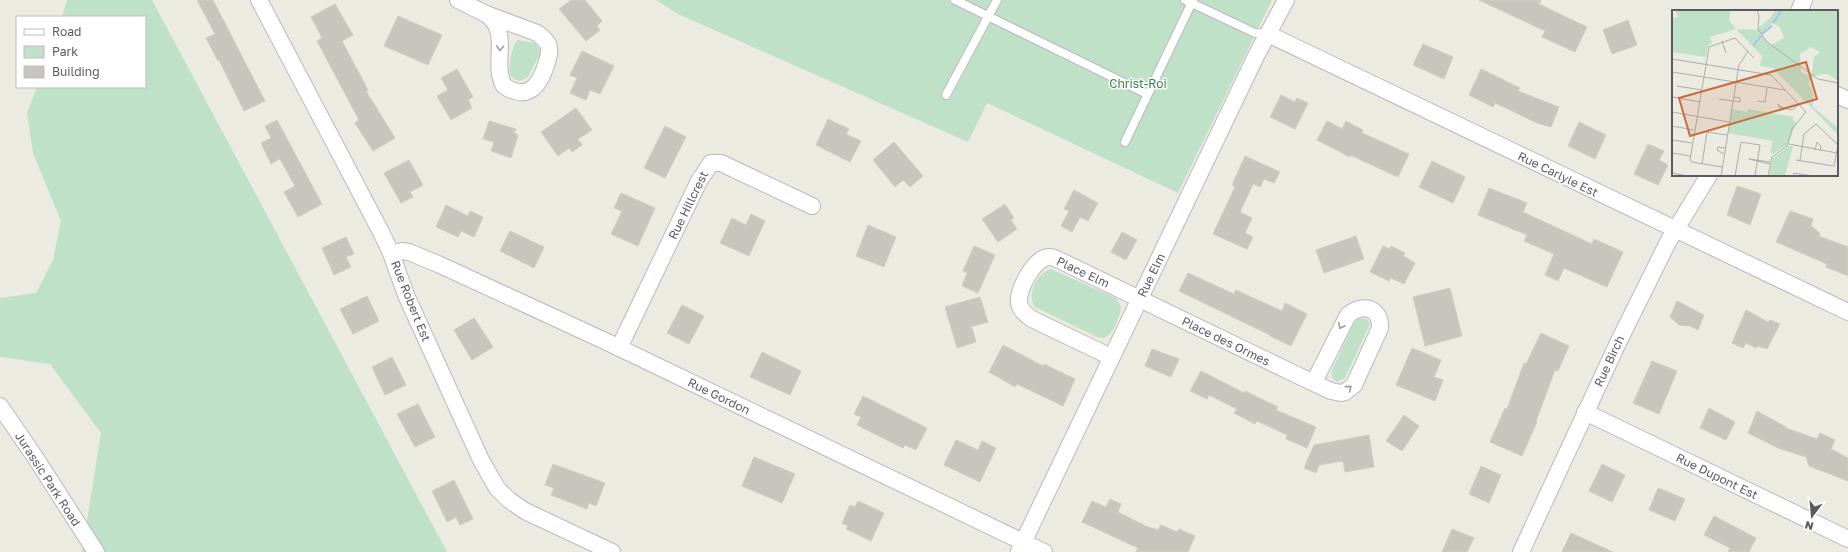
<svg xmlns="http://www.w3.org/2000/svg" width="1848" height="552" font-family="'Golos Text',sans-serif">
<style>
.green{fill:#bfe1c8}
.building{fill:#c7c6be;stroke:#cfcec0}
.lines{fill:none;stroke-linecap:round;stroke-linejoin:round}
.lane-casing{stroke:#b9b9bf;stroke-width:10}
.street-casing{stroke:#b9b9bf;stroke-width:18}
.lane{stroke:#fff;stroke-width:8}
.street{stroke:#fff;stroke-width:16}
.oneway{stroke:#9c9da0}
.labels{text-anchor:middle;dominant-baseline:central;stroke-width:3;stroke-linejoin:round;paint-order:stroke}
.park-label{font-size:12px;fill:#3c7e4f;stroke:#fff}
.street-label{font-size:12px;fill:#5a5b61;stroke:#fff}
.inset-river{fill:none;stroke:#a6bff6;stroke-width:2}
.inset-road{fill:none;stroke:#adadaa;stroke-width:1}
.view{fill:#cb6c3e;fill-opacity:0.15;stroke:#cb6c3e;stroke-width:2}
.inset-edge{fill:none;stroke:#5a5b61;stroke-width:2}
</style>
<rect width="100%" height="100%" fill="#ebebe1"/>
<g class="green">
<path d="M 67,0 L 152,0 L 447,552 L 82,552 L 101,433 L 50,364 L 0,357 L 0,298 L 36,293 L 53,260 L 61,221 L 33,153 L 27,113 L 37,87 L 145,87 L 145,17 L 62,17 Z"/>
<path d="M 656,0 L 1272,0 L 1178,193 L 987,103 L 968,142 L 678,14 Z"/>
<path d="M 518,40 L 535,43 L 540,50 L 540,54 L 528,77 L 519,81 C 516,80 513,79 511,76 C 507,70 512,44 518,40 Z"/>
<path d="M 1051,269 L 1116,298 L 1121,307 L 1120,313 L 1114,328 L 1109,335 L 1104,338 L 1097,337 L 1035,307 C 1026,295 1037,273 1051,269 Z"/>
<path d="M 1359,318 L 1366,319 L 1369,322 L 1369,326 L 1345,378 L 1337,382 C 1332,379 1331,376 1332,370 L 1354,323 Z"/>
</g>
<g class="building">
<path d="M 197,0 L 213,0 L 265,101 L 244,111 L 219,60 L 218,61 L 206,38 L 215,34 Z"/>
<path d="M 571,0 L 585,0 L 602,21 L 597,26 L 600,30 L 586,41 L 559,9 Z"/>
<path d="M 1479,0 L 1541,0 L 1539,4 L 1587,27 L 1575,52 L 1542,37 L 1545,31 Z"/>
<path d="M 335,4 L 353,35 L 342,41 L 368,90 L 366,91 L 395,138 L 373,151 L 355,123 L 359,120 L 317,41 L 322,38 L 311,17 Z"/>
<path d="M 398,16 L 442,35 L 428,65 L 384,46 Z"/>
<path d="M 1628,20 L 1637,45 L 1612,54 L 1603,30 Z"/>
<path d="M 1423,44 L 1453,57 L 1444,79 L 1413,65 Z"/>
<path d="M 582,51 L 614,66 L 600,94 L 590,90 L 586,100 L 570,93 L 577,78 L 570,75 Z"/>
<path d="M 457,69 L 473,97 L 468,100 L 472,108 L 451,120 L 437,96 L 448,90 L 441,78 Z"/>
<path d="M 1481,69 L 1520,88 L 1518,91 L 1559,107 L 1551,127 L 1537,123 L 1495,103 L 1493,107 L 1469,95 Z"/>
<path d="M 1281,95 L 1295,102 L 1297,98 L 1308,103 L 1295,129 L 1270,117 Z"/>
<path d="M 576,108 L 592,130 L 578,139 L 582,145 L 572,152 L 569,148 L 558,156 L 541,132 Z"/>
<path d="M 828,119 L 849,129 L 846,134 L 861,141 L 850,162 L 816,145 Z"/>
<path d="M 277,120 L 322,204 L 298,217 L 284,192 L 295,186 L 280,159 L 271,164 L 261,143 L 271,138 L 265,126 Z"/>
<path d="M 489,121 L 516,129 L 514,133 L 518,135 L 511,158 L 491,151 L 494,142 L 483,139 Z"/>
<path d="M 1327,121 L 1342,129 L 1346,121 L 1363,130 L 1362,133 L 1409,154 L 1398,177 L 1350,155 L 1350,157 L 1317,140 Z"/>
<path d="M 1579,122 L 1606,135 L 1595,159 L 1568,146 Z"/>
<path d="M 665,126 L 686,137 L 665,178 L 644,168 Z"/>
<path d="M 894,142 L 923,176 L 910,187 L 903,180 L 895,187 L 873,160 Z"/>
<path d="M 1648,144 L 1664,151 L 1659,160 L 1668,165 L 1658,185 L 1634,174 Z"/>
<path d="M 1245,156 L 1280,172 L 1274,183 L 1264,179 L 1260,187 L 1253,184 L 1240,212 L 1252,218 L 1245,233 L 1253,237 L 1247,249 L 1213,234 L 1235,187 L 1232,185 Z"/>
<path d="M 409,160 L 423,185 L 410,192 L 413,197 L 401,203 L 384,173 Z"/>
<path d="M 1432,161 L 1465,177 L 1453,203 L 1419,187 Z"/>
<path d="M 1737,186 L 1761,194 L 1750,225 L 1727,215 Z"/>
<path d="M 1489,188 L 1527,203 L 1523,212 L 1592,244 L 1594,239 L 1623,252 L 1607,287 L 1564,268 L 1558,281 L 1545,275 L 1554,254 L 1524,241 L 1527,235 L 1478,215 Z"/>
<path d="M 1074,190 L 1098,203 L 1088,221 L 1080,217 L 1072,232 L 1061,226 L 1069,211 L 1064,209 Z"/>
<path d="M 621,193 L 655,208 L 638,246 L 611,234 L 622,211 L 614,208 Z"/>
<path d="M 1005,204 L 1014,218 L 1011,220 L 1017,229 L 998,242 L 982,219 Z"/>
<path d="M 446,205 L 468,216 L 470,211 L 483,217 L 474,237 L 461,231 L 458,237 L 436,227 Z"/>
<path d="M 1790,211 L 1813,219 L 1811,226 L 1820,233 L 1819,236 L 1848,247 L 1848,276 L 1826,267 L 1827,264 L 1776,242 Z"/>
<path d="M 751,214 L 765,221 L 749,256 L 720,243 L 732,218 L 746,225 Z"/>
<path d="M 868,225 L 896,237 L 884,267 L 856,256 Z"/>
<path d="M 510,231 L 544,247 L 534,268 L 500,251 Z"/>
<path d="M 1122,232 L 1137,240 L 1126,260 L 1111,252 Z"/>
<path d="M 1356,236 L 1364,259 L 1324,273 L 1316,250 Z"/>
<path d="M 346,237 L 354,254 L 346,257 L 351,267 L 334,275 L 322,248 Z"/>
<path d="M 974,246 L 995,255 L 978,293 L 962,286 L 967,273 L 963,271 Z"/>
<path d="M 1383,246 L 1390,249 L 1391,246 L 1405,253 L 1403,256 L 1415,263 L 1404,284 L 1391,278 L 1389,281 L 1370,272 Z"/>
<path d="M 1188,273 L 1234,294 L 1236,290 L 1282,311 L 1285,303 L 1307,314 L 1291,346 L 1270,336 L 1270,335 L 1179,291 Z"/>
<path d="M 1450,288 L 1462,336 L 1425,346 L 1413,297 Z"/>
<path d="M 367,296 L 379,321 L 353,334 L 340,309 Z"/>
<path d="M 980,297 L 988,322 L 970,327 L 972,328 L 976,342 L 957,348 L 945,307 Z"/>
<path d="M 1677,301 L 1704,315 L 1698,330 L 1690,326 L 1679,325 L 1670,317 Z"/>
<path d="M 682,305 L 704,316 L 689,344 L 667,333 Z"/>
<path d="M 1746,310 L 1768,322 L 1770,320 L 1780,324 L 1767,349 L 1758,346 L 1756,348 L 1746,343 L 1743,348 L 1732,343 Z"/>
<path d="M 474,318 L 493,347 L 472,360 L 454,330 Z"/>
<path d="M 1541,333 L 1569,346 L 1558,371 L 1555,370 L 1536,421 L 1537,422 L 1522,456 L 1490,442 L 1505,408 L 1507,409 L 1524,363 L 1526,364 Z"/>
<path d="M 1003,345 L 1043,366 L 1044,364 L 1075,379 L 1063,406 L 1017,384 L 1015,387 L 989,372 Z"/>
<path d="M 1412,348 L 1441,360 L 1434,377 L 1443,380 L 1435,401 L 1396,385 Z"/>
<path d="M 1152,349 L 1179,359 L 1171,377 L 1145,366 Z"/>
<path d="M 762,352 L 801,371 L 790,395 L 750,377 Z"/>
<path d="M 392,357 L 406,385 L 385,395 L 372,367 Z"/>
<path d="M 1652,361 L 1677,371 L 1659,414 L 1633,403 Z"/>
<path d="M 1201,371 L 1244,393 L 1245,391 L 1278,407 L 1276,410 L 1316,427 L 1307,448 L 1286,439 L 1287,435 L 1257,421 L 1255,424 L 1234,413 L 1237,409 L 1209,395 L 1207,399 L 1190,391 Z"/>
<path d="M 863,396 L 927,428 L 916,450 L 905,445 L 903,448 L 857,425 L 861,417 L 854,414 Z"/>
<path d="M 418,404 L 435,437 L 415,447 L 397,414 Z"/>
<path d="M 1709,408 L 1735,422 L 1726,440 L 1700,428 Z"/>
<path d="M 1757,411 L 1786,427 L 1786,428 L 1817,439 L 1820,433 L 1835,440 L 1831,449 L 1848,458 L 1848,481 L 1809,466 L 1806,457 L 1778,448 L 1748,433 Z"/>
<path d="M 1404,415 L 1419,426 L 1402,451 L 1386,441 Z"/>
<path d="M 1369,435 L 1374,467 L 1345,472 L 1343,461 L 1319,465 L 1316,473 L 1304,468 L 1314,445 Z"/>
<path d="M 956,440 L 978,450 L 982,441 L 996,448 L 980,482 L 944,465 Z"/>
<path d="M 754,457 L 795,474 L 782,503 L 742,486 Z"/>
<path d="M 553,464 L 605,483 L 596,506 L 589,503 L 587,509 L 551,495 L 554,488 L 545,485 Z"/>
<path d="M 1602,464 L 1625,475 L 1612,502 L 1589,491 Z"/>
<path d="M 1481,466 L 1501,475 L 1489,503 L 1469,494 Z"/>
<path d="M 454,480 L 473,519 L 460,525 L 456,517 L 447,522 L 432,491 Z"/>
<path d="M 1658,488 L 1685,499 L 1675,521 L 1649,510 Z"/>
<path d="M 1110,499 L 1121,504 L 1118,512 L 1148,527 L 1158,530 L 1161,525 L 1177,532 L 1179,529 L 1195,536 L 1188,552 L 1136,552 L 1138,548 L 1082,522 L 1092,501 L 1106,507 Z"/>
<path d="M 858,501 L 884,513 L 871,541 L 846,529 L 848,526 L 842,523 L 850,505 L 855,507 Z"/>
<path d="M 1714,516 L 1756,538 L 1749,552 L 1728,552 L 1730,548 L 1704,535 Z"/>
<path d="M 1452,529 L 1474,538 L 1467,552 L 1442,552 Z"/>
<path d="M 1571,533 L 1613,552 L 1562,552 Z"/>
</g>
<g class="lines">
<defs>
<g id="lane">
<path d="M 955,0 L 1147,94"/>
<path d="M 1185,0 L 1255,33 L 1268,34"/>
<path d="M 946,95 L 997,0"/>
<path d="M 1125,142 L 1193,0"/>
</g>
<g id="street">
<path d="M 259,0 L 381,232 L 391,253 L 406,295 L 481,460 L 497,488 L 509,500 L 525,511 L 612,552"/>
<path d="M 458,0 L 486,14 L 537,33 C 541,36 545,39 548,44 C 551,51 548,58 546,65 C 539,87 527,101 504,86 C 491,63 512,32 486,14"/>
<path d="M 1799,11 L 1804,0"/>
<path d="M 1268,34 L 1848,312"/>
<path d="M 1837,95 L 1848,100"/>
<path d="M 391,253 L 402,251 L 409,252 L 438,264 L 605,341 L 1044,552"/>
<path d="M 619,348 L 699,181 L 711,163 L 721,163 L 812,206"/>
<path d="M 1111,357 L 1032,319 C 1026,315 1020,310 1019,303 C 1017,290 1035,256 1050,257 C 1054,257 1058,260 1061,261 L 1295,374 L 1331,391 L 1341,393 L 1345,392 L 1354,385 L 1380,328 C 1381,307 1362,303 1348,315 L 1314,382"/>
<path d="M 0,406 L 35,457 L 96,552"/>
<path d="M 1585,412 L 1848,539"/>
<path d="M 1019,551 L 1256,56 L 1286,0"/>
<path d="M 1521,552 L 1617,345 L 1668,242 L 1709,175"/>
</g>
</defs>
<use href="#lane" class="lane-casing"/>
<use href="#street" class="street-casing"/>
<use href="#lane" class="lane"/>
<use href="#street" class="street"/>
</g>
<defs><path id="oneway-chevron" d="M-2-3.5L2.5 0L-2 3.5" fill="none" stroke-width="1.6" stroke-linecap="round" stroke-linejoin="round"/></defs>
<g class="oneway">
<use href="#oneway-chevron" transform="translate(500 48) rotate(93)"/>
<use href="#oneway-chevron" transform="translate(1341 326) rotate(116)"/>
<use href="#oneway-chevron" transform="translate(1349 388) rotate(-40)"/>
</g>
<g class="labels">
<g class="park-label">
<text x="1138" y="83">Christ-Roi</text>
</g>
<g class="street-label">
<text transform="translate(1558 174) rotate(26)">Rue Carlyle Est</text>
<text transform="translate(688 205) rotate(-64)">Rue Hillcrest</text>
<text transform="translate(1083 272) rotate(25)">Place Elm</text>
<text transform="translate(1151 275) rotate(-64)">Rue Elm</text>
<text transform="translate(411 301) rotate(68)">Rue Robert Est</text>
<text transform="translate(1226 341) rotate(26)">Place des Ormes</text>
<text transform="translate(1609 361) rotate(-65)">Rue Birch</text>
<text transform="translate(719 396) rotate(26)">Rue Gordon</text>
<text transform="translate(1717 476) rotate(26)">Rue Dupont Est</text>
<text transform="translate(48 479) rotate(57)">Jurassic Park Road</text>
</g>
</g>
<g transform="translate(1672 10)">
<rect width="166" height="166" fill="#ebebe1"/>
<path d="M 3,0 L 59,0 L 57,10 L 64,19 L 84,20 L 99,7 L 103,0 L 166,0 L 166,71 L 156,64 L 150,64 L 142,66 L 136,73 L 141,82 L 141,97 L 166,118 L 166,125 L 101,58 L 88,56 L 90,46 L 64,19 L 38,27 L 40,33 L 36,36 L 34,47 L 0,42 L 0,8 L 6,7 ZM 101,13 L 108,17 L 112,28 L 99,35 L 89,25 ZM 139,37 L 148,42 L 142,47 L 140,64 L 134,65 L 129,62 L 128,44 ZM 60,99 L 75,102 L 76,99 L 123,107 L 120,109 L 124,113 L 116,134 L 101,144 L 98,142 L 101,131 L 56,123 ZM 117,136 L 121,136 L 113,166 L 97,166 L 101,148 Z" fill="#bfe1c8" fill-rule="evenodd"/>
<path class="inset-river" d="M 101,13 L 110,0M 90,24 L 100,16M 81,36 L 89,26"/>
<path class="inset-road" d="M 85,0 L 87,6 L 86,19 L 95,32 L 146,69 L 166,73M 50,31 L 54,43M 0,49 L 99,65 L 134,102 L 120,119 L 115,136 L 100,147 L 96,166M 0,62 L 113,80M 5,76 L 30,80M 0,87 L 28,92M 47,89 L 68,92 L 68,88 L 62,87M 85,91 L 93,92 L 95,78M 111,98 L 106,94 L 107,97 L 120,100 L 127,94M 0,102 L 57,112M 0,116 L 22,120M 0,130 L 20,133M 117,134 L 165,143M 143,140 L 145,132 L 149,136 L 148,141M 0,143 L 18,146M 52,144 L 45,140 L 46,137 L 53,138M 124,150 L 162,156 L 166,135 L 144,114 L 132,124 L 128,150M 30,154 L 35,122 L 55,125M 98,154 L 77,149 L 98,152M 50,157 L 20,152 L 18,150 L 37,37 L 63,28 L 82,48M 0,163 L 16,166M 49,166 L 67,55 L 76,41M 63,166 L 69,132 L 88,135 L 83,166M 121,166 L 122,163 L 141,166"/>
<path class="view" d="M 134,52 L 145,89 L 18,126 L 7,88 Z"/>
<rect width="166" height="166" class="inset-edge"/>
</g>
<rect x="16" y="16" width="130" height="72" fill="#ffffff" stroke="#bdbdc0"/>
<rect x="24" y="29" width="20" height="6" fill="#ffffff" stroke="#bdbdc0"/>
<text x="52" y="36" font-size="12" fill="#5a5b61">Road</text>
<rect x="24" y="46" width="20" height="12" fill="#bfe1c8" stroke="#bdbdc0"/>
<text x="52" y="56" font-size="12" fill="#5a5b61">Park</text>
<rect x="24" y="66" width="20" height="12" fill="#c7c6be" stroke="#bdbdc0"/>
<text x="52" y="76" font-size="12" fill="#5a5b61">Building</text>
<g transform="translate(1812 516) rotate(196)" stroke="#ffffff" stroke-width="3" paint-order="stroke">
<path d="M0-3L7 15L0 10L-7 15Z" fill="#5a5b61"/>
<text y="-6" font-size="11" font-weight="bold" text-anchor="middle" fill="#5a5b61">N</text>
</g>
</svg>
